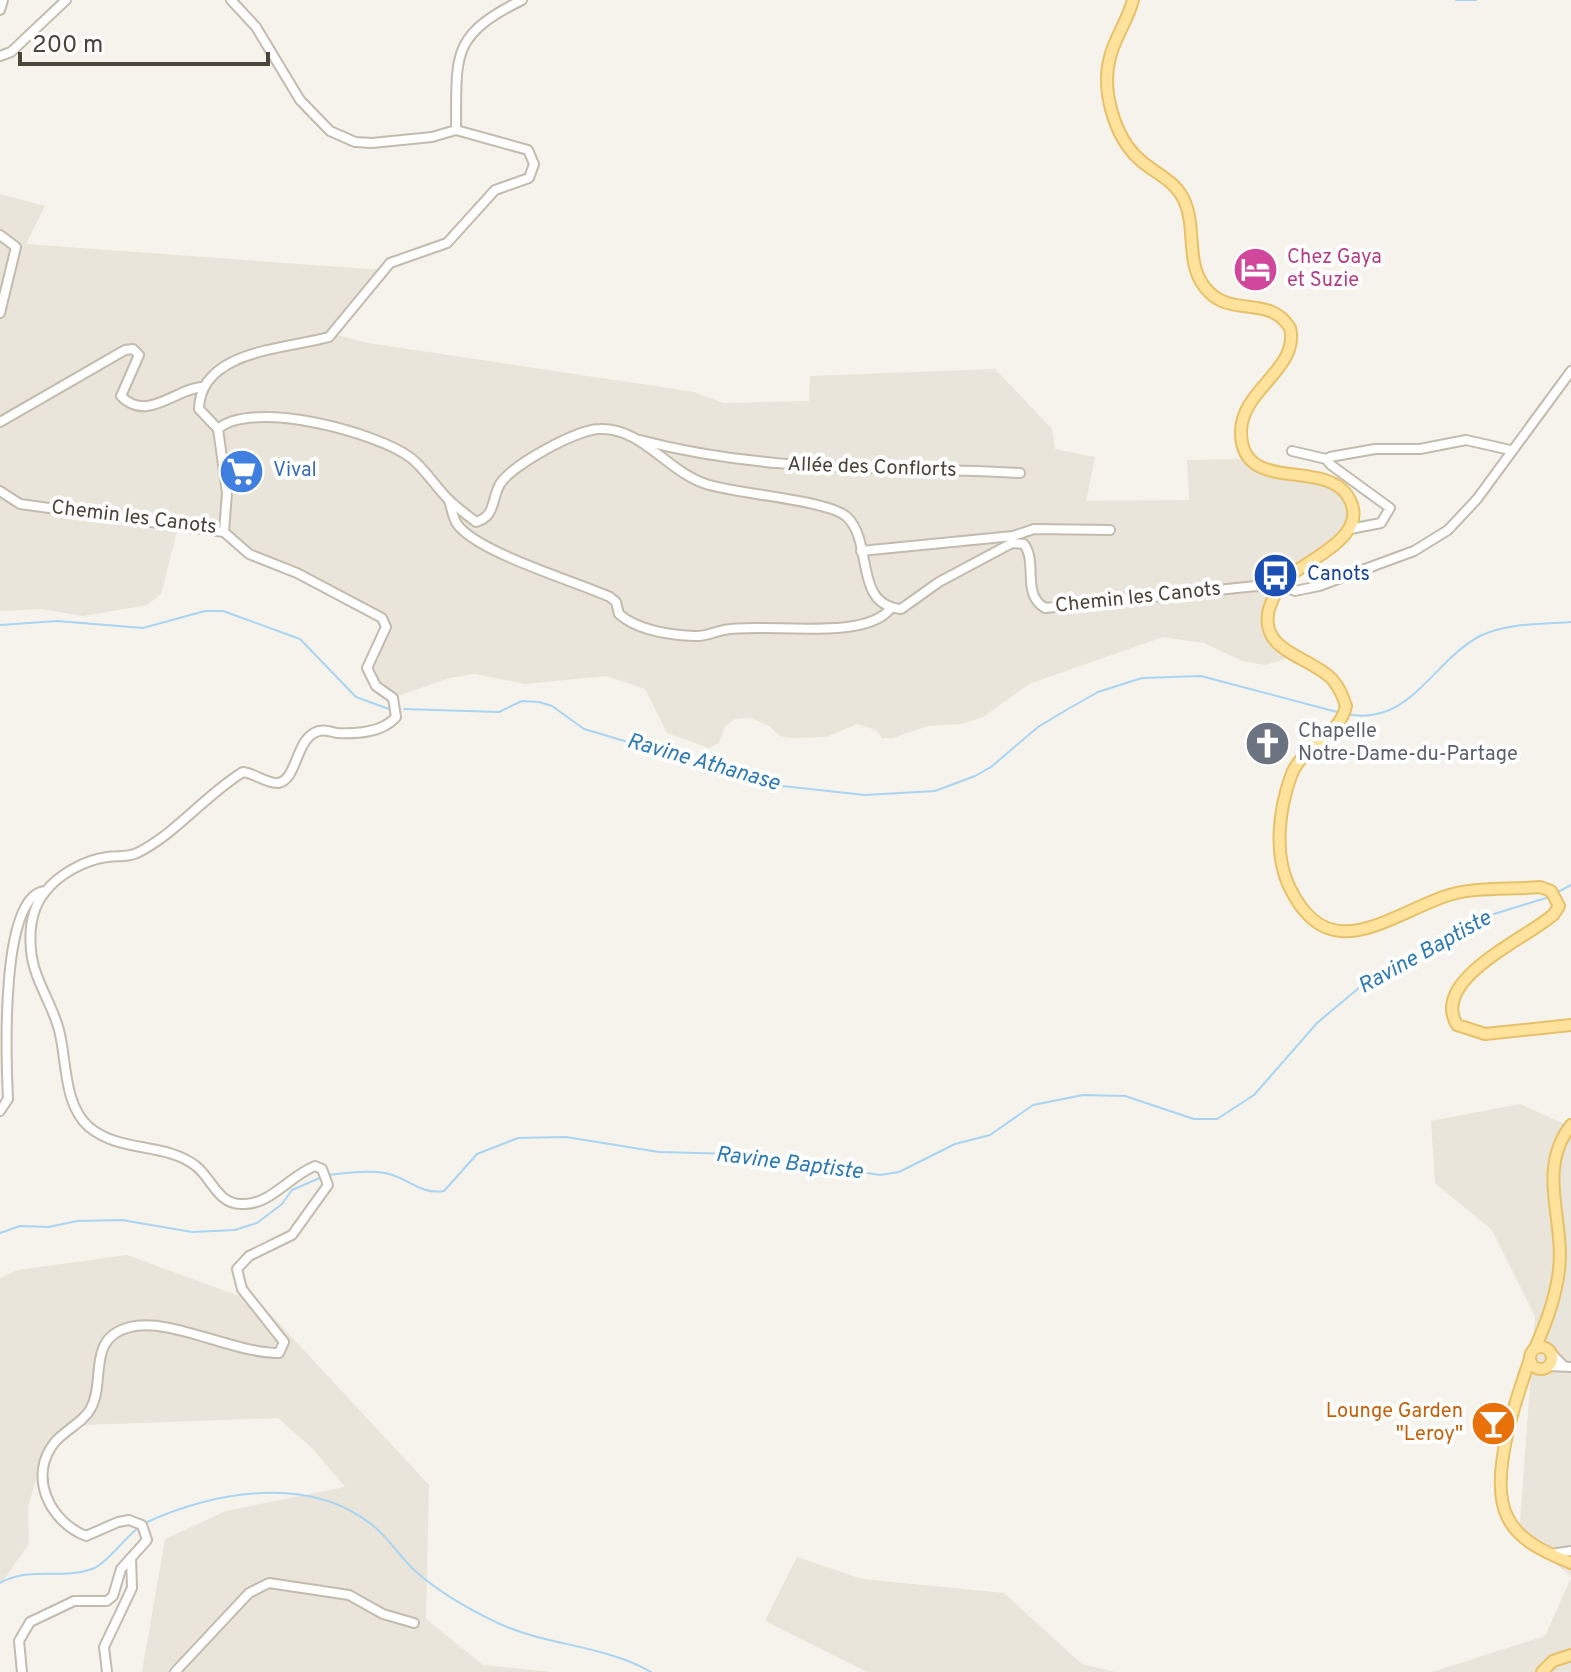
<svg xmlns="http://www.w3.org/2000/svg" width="1571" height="1672" font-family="Overpass,sans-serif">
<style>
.residential{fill:#eae5da}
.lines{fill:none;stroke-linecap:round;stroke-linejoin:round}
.stream{stroke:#a9d4f2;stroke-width:2}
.minor-casing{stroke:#c2bbae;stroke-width:12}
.major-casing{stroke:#e6c16a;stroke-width:14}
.minor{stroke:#fff;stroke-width:8}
.major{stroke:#ffe39c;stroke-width:10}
.labels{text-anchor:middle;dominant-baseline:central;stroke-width:8;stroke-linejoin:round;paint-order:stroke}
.hotel-label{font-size:20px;fill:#b23c85;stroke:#fff;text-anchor:start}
.street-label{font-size:20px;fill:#4b4439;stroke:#fff}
.shop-label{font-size:20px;fill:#366cbe;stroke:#fff;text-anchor:start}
.transit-label{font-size:20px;fill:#164399;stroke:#fff;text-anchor:start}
.worship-label{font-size:20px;fill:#5b616d;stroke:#fff;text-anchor:start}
.food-label{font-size:20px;fill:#c56008;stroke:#fff;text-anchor:end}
.water-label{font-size:22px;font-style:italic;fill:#2e7ab2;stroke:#fff}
</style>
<rect width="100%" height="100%" fill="#f6f3ec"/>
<g class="residential">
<path d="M 0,194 L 45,206 L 26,244 L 381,270 L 333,334 L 368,343 L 694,392 L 723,403 L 809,401 L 810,376 L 995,369 L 1052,429 L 1055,449 L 1095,457 L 1086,501 L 1189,500 L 1187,460 L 1250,459 L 1255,465 L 1328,482 L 1342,490 L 1352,524 L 1280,585 L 1268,630 L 1295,656 L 1265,665 L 1242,661 L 1204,643 L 1163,637 L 1029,684 L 983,717 L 961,724 L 928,726 L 893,738 L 882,738 L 876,730 L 857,724 L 826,737 L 790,738 L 780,736 L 768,725 L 750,718 L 735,719 L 725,726 L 719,743 L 709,748 L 667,733 L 645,689 L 606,676 L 525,684 L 475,674 L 449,678 L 393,698 L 385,693 L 367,668 L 383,634 L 382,618 L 249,554 L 224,531 L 178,528 L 161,594 L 147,605 L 83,616 L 40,609 L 0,611 Z"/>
<path d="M 1520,1104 L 1571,1127 L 1571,1576 L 1519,1536 L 1535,1316 L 1492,1230 L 1435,1183 L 1431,1121 Z"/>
<path d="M 127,1255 L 261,1304 L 429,1485 L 426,1619 L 483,1665 L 552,1672 L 142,1672 L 165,1539 L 226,1511 L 345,1487 L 313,1449 L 278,1418 L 85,1425 L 45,1449 L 28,1507 L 29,1544 L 0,1585 L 0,1278 L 18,1270 Z"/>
<path d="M 797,1557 L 862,1579 L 1004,1593 L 1082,1664 L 1115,1672 L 867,1672 L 765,1621 Z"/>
<path d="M 1571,1578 L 1571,1672 L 1432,1672 L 1545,1636 Z"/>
</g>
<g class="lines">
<g class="stream">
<path d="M 1456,0 L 1476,0"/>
<path d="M 0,625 L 57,621 L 143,628 L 205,611 L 223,611 L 300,639 L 356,697 L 389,709"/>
<path d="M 404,709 L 499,712 L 522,701 L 539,702 L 552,706 L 584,729 L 773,785 L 865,795 L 935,791 L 975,776 L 991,767 L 1038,727 L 1068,709 L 1098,692 L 1142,678 L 1201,676 L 1341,713"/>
<path d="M 1347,714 C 1410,727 1432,661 1480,636 C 1506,623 1542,624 1571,622"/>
<path d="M 1558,892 L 1571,885"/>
<path d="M 328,1175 C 346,1173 367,1170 385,1173 C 408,1177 419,1195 444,1191 L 477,1154 L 518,1138 L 566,1137 L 659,1152 L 737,1154 L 880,1175 L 899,1172 L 955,1144 L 990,1135 L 1033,1105 L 1083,1095 L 1125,1096 L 1194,1119 L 1217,1119 L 1254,1095 L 1317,1023 L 1360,987 L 1421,952 L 1454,941 L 1481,918 L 1549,897"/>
<path d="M 0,1233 L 20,1226 L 49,1227 L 77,1221 L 122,1220 L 192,1232 L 235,1230 L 257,1223 L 282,1204 L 292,1190 L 322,1177"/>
<path d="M 145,1523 C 213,1492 307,1474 371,1524 C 388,1537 398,1554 413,1569 C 437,1591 470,1610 500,1624 C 549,1646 604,1645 651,1672"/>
<path d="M 0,1583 C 30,1566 61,1580 92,1569 C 106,1564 126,1537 139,1527"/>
</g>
<defs>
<g id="minor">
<path d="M 231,0 L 256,27 L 300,100 L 330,131 L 355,142 L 372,143 L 432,137 L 456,130"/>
<path d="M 0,10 L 3,0"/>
<path d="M 0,56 L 11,52 L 66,0"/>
<path d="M 0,235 L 16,247 L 0,313"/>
<path d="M 0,422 L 125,350 L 133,349 L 139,355 L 121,396 C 147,423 176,388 203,387"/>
<path d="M 218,429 C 252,399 377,432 411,458 C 425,469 435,486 448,499 C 456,507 467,515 476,522 C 496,516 491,500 500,484 C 512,465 577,429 600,429 C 641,427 668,472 706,484 C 736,494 829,500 847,517 C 874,543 853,605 901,609 L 939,582 L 1012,543 L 1024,544 C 1038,563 1021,594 1045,608 L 1256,586 L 1278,588"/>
<path d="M 218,429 L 199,409 C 200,350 286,349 329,337 L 390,263 L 447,243 L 495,190 L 529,178 L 534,164 L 528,150 L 456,130 C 457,56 449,36 522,0"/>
<path d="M 218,429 L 227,493 L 224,532"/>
<path d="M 640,440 C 769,474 889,466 1020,473"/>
<path d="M 1292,451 L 1326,459"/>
<path d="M 0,491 L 20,504 L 224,532"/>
<path d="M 449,500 C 451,507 453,518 457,524 C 478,553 575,581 610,597 L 616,602 L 619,614 C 637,630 670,635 694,636 C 706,637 713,632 724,630 C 763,622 864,642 890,609"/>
<path d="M 1350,529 L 1381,523 L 1390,508 L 1331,465 L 1326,459 L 1330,457 L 1375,449 L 1420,449 L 1466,440 L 1510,450"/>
<path d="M 861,551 L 1013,536 L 1034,529 L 1110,530"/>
<path d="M 1280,585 L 1295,591 L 1319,586 L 1414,551 L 1448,530 L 1477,499 L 1571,371"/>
<path d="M 0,1111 L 8,1099 C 6,1056 0,895 45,891"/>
<path d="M 1552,1354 L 1564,1366"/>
<path d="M 1548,1366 L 1571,1367"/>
<path d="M 1551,1554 L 1571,1551"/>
<path d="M 22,1672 L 19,1641 L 30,1622 L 74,1601 L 107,1601 L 113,1596 L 121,1569 L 147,1540 L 142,1525 L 129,1520 L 118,1522 L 86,1536 C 50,1522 27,1476 55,1442 C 65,1430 84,1422 91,1408 C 106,1380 86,1338 130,1327 C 170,1317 232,1353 279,1353 L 284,1342 L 242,1289 L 237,1269 L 249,1256 L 292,1235 L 328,1185 L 322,1169 L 315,1166 C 289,1176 270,1206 241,1204 C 218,1204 212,1179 196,1166 C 165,1142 120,1153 89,1127 C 63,1104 67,1060 59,1030 C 52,1003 33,978 31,950 C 29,929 32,908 45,892 C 59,874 85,860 107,857 C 118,855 126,858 137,853 C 176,834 205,795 243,772 C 254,773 267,784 278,783 C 298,780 295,737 319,731 C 325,729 331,732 337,733 C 357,734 382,733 396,717 L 393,698 L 376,686 L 367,668 L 386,627 L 382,618 L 297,573 L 249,554 L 224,532"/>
<path d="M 107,1672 L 104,1647 L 132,1588 L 131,1558"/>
<path d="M 175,1672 L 249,1593 L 269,1583 L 349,1595 L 383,1614 L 414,1623"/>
</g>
<g id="major">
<path d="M 1133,0 C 1128,20 1115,37 1110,57 C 1101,90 1114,136 1139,159 C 1155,174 1174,179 1184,200 C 1198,230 1183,268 1210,293 C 1234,316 1271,296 1290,328 C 1300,369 1240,390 1241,433 C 1242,494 1322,459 1347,495 C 1374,535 1309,558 1287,578 C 1278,586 1273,597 1269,609 C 1258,652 1310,656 1332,679 C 1339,687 1343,696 1346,706 C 1339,738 1302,745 1291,776 C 1279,809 1274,852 1288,884 C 1326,968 1383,919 1443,897 C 1472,886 1509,890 1540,887 L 1551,891 L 1559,906 L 1554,914 C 1528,938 1429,979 1457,1025 L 1485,1034 L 1571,1025"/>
<circle cx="1541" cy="1358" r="11"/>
<path d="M 1535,1348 C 1546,1324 1556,1297 1559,1270 C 1565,1219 1536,1170 1571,1125"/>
<path d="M 1530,1359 C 1517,1396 1488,1478 1507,1516 C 1518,1541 1547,1553 1571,1563"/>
<path d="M 1542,1672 L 1553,1661 L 1571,1655"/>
</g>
</defs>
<use href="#minor" class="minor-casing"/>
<use href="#major" class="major-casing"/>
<use href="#minor" class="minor"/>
<use href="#major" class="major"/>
</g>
<defs>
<symbol id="hotel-disc" viewBox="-11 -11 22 22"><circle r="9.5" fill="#d1479c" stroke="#fff"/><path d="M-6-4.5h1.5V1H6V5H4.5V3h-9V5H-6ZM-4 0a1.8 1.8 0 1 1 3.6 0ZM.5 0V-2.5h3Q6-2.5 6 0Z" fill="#fff"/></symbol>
<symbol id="supermarket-disc" viewBox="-11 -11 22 22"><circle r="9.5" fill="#3f7fe0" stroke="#fff"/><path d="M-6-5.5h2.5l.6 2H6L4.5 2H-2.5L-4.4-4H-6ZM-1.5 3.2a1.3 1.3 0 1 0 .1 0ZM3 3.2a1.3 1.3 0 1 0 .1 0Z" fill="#fff"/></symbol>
<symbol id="bus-disc" viewBox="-11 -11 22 22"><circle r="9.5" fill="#1a4fb4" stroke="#fff"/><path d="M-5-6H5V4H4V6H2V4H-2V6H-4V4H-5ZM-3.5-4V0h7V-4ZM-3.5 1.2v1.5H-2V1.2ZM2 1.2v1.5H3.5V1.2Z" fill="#fff"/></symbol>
<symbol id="church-disc" viewBox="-11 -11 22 22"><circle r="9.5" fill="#6b7280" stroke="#fff"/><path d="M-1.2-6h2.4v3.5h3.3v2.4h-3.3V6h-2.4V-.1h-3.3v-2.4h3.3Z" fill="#fff"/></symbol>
<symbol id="bar-disc" viewBox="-11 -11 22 22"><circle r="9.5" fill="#e8710a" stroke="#fff"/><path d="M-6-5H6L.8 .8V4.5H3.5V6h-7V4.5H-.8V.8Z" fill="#fff"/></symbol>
</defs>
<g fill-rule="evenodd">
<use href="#hotel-disc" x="1230" y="244" width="51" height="51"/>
<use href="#supermarket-disc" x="216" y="446" width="51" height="51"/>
<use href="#bus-disc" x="1250" y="550" width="51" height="51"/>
<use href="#church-disc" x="1242" y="718" width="51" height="51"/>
<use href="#bar-disc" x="1468" y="1398" width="51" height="51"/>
</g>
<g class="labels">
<g class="hotel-label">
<text x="1287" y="258">Chez Gaya<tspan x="1287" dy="23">et Suzie</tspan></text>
</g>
<g class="street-label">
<text transform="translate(872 468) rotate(2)">Allée des Conflorts</text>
<text transform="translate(134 518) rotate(7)">Chemin les Canots</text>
<text transform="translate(1138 598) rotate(-6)">Chemin les Canots</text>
</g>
<g class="shop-label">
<text x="273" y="471">Vival</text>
</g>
<g class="transit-label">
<text x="1307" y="575">Canots</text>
</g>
<g class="worship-label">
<text x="1298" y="732">Chapelle<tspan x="1298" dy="23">Notre-Dame-du-Partage</tspan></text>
</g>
<g class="food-label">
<text x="1463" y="1412">Lounge Garden<tspan x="1463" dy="23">"Leroy"</tspan></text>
</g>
<g class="water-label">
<text transform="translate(703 763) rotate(16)">Ravine Athanase</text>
<text transform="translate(1425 953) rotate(-29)">Ravine Baptiste</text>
<text transform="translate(789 1164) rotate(7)">Ravine Baptiste</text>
</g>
</g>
<path d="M20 52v12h248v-12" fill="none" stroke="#4b4439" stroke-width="4"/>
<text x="32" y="52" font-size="24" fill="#4b4439" stroke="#ffffff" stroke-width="6" paint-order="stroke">200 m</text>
</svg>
